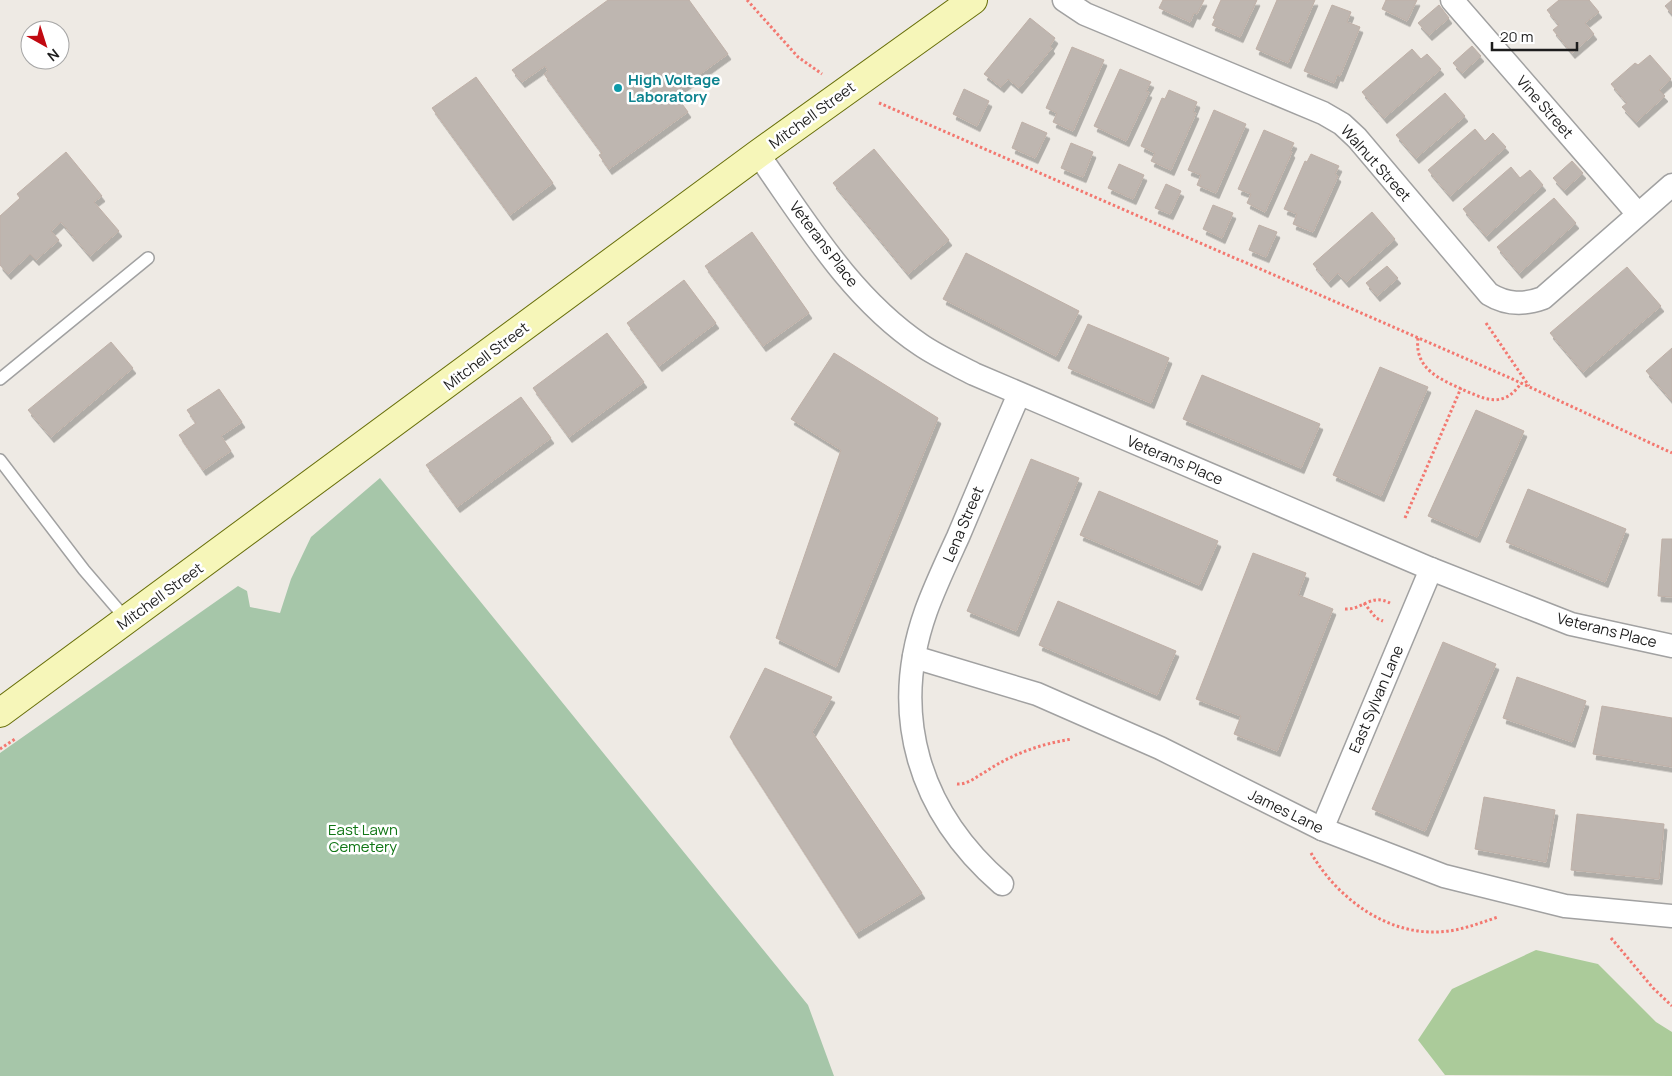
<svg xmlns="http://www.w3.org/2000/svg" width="1672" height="1076" font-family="Manrope,sans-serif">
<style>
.forest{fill:#abcb9a}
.cemetery{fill:#a6c6a9}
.building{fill:#beb6b0;stroke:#bfb0a7;filter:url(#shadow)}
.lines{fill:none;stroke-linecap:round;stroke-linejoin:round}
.lane-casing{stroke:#a1a1a1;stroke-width:14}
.street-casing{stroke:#a1a1a1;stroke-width:25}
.secondary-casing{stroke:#686f0a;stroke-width:30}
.path{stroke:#f37870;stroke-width:3;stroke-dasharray:2.5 2.5;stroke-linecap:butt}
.lane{stroke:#fff;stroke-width:11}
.street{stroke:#fff;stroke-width:22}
.secondary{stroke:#f6f6b9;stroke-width:28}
.culture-dot{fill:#0f9aa8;stroke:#fff;stroke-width:2}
.labels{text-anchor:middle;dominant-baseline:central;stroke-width:5;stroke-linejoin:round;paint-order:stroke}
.culture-label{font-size:15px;font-weight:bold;fill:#0d838f;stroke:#fff;text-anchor:start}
.street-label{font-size:15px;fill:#1d1d1d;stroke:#fff}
.park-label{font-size:15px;fill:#107615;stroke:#fff}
</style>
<defs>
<filter id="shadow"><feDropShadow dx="3" dy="5.5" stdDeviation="0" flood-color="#0004"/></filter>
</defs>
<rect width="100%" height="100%" fill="#eeeae4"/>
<path class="forest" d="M 1536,950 L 1598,964 L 1656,1022 L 1672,1032 L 1672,1076 L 1445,1075 L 1418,1040 L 1452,989 Z"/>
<path class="cemetery" d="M 380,478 L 808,1005 L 834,1076 L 0,1076 L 0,753 L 238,586 L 247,591 L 250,607 L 280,613 L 291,579 L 311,537 Z"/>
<g class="building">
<path d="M 608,0 L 689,0 L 728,54 L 674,93 L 688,112 L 609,169 L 599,155 L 602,153 L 544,74 L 548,71 L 545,66 L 522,82 L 512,70 Z"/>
<path d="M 1163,0 L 1204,0 L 1197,14 L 1194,13 L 1190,22 L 1159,8 Z"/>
<path d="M 1221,0 L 1257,0 L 1240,37 L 1212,25 L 1215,19 L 1213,18 Z"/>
<path d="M 1277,0 L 1315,0 L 1288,63 L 1256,49 Z"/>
<path d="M 1386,0 L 1417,0 L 1407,21 L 1382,9 Z"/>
<path d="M 1559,0 L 1589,0 L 1599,12 L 1585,23 L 1594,34 L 1572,53 L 1553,30 L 1559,25 L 1547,10 Z"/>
<path d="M 1672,0 L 1672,14 L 1665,6 Z"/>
<path d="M 1332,5 L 1351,12 L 1347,22 L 1360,27 L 1340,76 L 1337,75 L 1334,83 L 1304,71 Z"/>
<path d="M 1439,5 L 1449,18 L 1429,35 L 1418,23 Z"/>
<path d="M 1030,18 L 1055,38 L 1050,46 L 1052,48 L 1019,88 L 1008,79 L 1001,87 L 984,74 Z"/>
<path d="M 1472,46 L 1481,56 L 1462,73 L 1453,63 Z"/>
<path d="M 1072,47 L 1104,60 L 1073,131 L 1053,122 L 1057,113 L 1046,108 Z"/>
<path d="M 1412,49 L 1421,59 L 1427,54 L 1441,69 L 1384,118 L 1362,92 Z"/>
<path d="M 1650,55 L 1671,79 L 1659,90 L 1665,96 L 1636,122 L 1622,107 L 1627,103 L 1611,84 L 1635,63 L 1638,65 Z"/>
<path d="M 1120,69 L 1151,82 L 1146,91 L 1149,92 L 1126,141 L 1094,126 Z"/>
<path d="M 476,77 L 553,183 L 510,215 L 432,108 Z"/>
<path d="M 964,89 L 989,101 L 977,126 L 953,114 Z"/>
<path d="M 1169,90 L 1197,102 L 1193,112 L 1196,113 L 1171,170 L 1151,161 L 1155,153 L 1141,146 L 1162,98 L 1165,99 Z"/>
<path d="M 1445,93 L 1465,116 L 1416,158 L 1396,135 Z"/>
<path d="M 1214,110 L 1246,124 L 1216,193 L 1197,185 L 1201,175 L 1188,170 Z"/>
<path d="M 1022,122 L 1047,133 L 1035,158 L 1012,148 Z"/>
<path d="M 1475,129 L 1485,141 L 1493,133 L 1506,147 L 1450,196 L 1428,170 Z"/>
<path d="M 1264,130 L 1294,143 L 1290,151 L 1292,152 L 1265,212 L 1247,203 L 1251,194 L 1238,189 Z"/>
<path d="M 1071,143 L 1093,152 L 1083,177 L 1061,168 Z"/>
<path d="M 874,149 L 949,240 L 908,274 L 833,183 Z"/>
<path d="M 66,152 L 102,196 L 94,202 L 119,231 L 90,256 L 61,222 L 51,231 L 59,240 L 36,260 L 30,254 L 8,274 L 0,265 L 0,216 L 20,198 L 17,194 Z"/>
<path d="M 1311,154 L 1339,166 L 1335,174 L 1338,176 L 1313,232 L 1293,224 L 1297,214 L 1284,209 L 1305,161 L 1307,162 Z"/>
<path d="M 1572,161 L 1583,173 L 1564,190 L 1553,178 Z"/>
<path d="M 1119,164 L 1144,175 L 1133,199 L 1108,188 Z"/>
<path d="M 1511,167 L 1520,178 L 1530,170 L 1543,185 L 1486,236 L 1463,209 Z"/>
<path d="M 1166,184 L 1181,191 L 1170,214 L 1155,208 Z"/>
<path d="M 1554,198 L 1576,223 L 1519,273 L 1497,247 Z"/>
<path d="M 1213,205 L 1233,213 L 1222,238 L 1203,229 Z"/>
<path d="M 1372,212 L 1395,239 L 1346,282 L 1338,273 L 1328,282 L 1313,264 Z"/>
<path d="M 1259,225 L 1277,232 L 1266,257 L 1249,250 Z"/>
<path d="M 752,232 L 809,313 L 763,346 L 705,266 Z"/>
<path d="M 966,253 L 1079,311 L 1056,356 L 943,299 Z"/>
<path d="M 1387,266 L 1398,278 L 1377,296 L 1366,283 Z"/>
<path d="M 1627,267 L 1661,306 L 1583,372 L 1550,333 Z"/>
<path d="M 684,280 L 716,323 L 659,366 L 627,323 Z"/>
<path d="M 1088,324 L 1169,358 L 1151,403 L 1068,368 Z"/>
<path d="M 607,333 L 644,382 L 569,437 L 533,388 Z"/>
<path d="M 111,342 L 133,368 L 51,437 L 28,410 Z"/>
<path d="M 1672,348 L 1672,401 L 1646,371 Z"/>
<path d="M 834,353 L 938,418 L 836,667 L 776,638 L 841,450 L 791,419 Z"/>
<path d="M 1380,367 L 1428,387 L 1381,496 L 1333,475 Z"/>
<path d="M 1202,375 L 1320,424 L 1301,468 L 1183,419 Z"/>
<path d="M 219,389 L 242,422 L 221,436 L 231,451 L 203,470 L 179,435 L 196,423 L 187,410 Z"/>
<path d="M 521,397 L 551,438 L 457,507 L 426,465 Z"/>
<path d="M 1476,410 L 1524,431 L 1477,537 L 1428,516 Z"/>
<path d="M 1031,459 L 1079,478 L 1016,631 L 967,611 Z"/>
<path d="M 1528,489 L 1626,529 L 1605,582 L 1506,542 Z"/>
<path d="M 1099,491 L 1218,541 L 1199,585 L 1080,535 Z"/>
<path d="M 1662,539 L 1672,539 L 1672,597 L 1658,596 Z"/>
<path d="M 1253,553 L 1306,573 L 1298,595 L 1333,609 L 1277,751 L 1234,734 L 1241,716 L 1196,699 Z"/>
<path d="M 1058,601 L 1176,651 L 1157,695 L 1039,645 Z"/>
<path d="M 1443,642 L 1496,664 L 1425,831 L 1372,809 Z"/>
<path d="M 765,668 L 832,697 L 812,732 L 922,893 L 856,933 L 730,737 Z"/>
<path d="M 1517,677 L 1586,701 L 1572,742 L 1503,718 Z"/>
<path d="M 1602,706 L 1672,718 L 1672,767 L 1593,754 Z"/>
<path d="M 1484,797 L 1555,810 L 1546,862 L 1475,849 Z"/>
<path d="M 1577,814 L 1664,824 L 1659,879 L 1571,870 Z"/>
</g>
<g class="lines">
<defs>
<g id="lane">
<path d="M 0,379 L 148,258"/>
<path d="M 0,460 L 84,570 L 127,620"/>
</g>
<g id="street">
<path d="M 1064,0 L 1085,14 L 1323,113 L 1342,124 L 1357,138 L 1489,294 C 1507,305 1524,305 1543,298 L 1672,185"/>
<path d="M 1452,0 L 1638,214"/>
<path d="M 758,154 C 806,222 850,297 921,345 C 937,356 957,365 974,374 L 1431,569 L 1571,624 L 1672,646"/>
<path d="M 914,657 L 1037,694 L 1160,748 L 1322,829 L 1444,876 L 1565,906 L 1672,916"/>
<path d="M 1322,829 L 1431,569"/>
<path d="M 1002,884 C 919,812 889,715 926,611 C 935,586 947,561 958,537 C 978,490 998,442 1019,394"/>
</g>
<path id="secondary" d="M 0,713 L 758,154 L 973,0"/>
</defs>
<use href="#lane" class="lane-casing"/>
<use href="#street" class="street-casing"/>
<use href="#secondary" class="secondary-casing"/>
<g class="path">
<path d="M 747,0 L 798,57 L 822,74"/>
<path d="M 879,103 L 1508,377 L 1672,453"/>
<path d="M 1486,323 L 1529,386"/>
<path d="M 1418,338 C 1414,370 1442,380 1466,391 C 1478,396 1491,403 1504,398 C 1511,396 1517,389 1521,383"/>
<path d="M 1405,518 L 1461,388"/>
<path d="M 1364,603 L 1376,618 L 1383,621"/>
<path d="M 1345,609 C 1363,610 1370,593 1390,603"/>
<path d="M 0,749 L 15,739"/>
<path d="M 957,784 C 967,785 976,777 985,772 C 1012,754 1040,744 1072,739"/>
<path d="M 1311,853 C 1336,896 1383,933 1435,932 C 1457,932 1477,924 1498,917"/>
<path d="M 1611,938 L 1653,988 L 1672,1006"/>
</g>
<use href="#lane" class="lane"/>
<use href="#street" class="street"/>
<use href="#secondary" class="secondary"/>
</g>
<circle class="culture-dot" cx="618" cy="88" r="5"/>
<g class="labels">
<g class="culture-label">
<text x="628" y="79">High Voltage<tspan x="628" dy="17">Laboratory</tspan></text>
</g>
<g class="street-label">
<text transform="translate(1545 107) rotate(49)">Vine Street</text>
<text transform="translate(812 115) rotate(-36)">Mitchell Street</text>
<text transform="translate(1376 163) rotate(48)">Walnut Street</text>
<text transform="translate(824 244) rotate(53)">Veterans Place</text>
<text transform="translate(486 356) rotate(-37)">Mitchell Street</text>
<text transform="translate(1175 460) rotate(23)">Veterans Place</text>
<text transform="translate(963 524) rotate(-67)">Lena Street</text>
<text transform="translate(160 596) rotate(-36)">Mitchell Street</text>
<text transform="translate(1607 630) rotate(14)">Veterans Place</text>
<text transform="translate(1376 699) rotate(-67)">East Sylvan Lane</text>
<text transform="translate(1286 811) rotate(26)">James Lane</text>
</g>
<g class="park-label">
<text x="363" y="829">East Lawn<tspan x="363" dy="17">Cemetery</tspan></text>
</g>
</g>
<g transform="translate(45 45) rotate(141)"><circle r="24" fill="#ffffff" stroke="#a5a5a5"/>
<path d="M0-4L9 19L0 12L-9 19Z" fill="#c10911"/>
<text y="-8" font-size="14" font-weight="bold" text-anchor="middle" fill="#1d1d1d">N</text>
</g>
<path d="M1492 42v8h85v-8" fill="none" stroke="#1d1d1d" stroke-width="2.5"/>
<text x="1500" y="42" font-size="15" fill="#1d1d1d" stroke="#ffffff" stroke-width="4" paint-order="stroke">20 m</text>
</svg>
